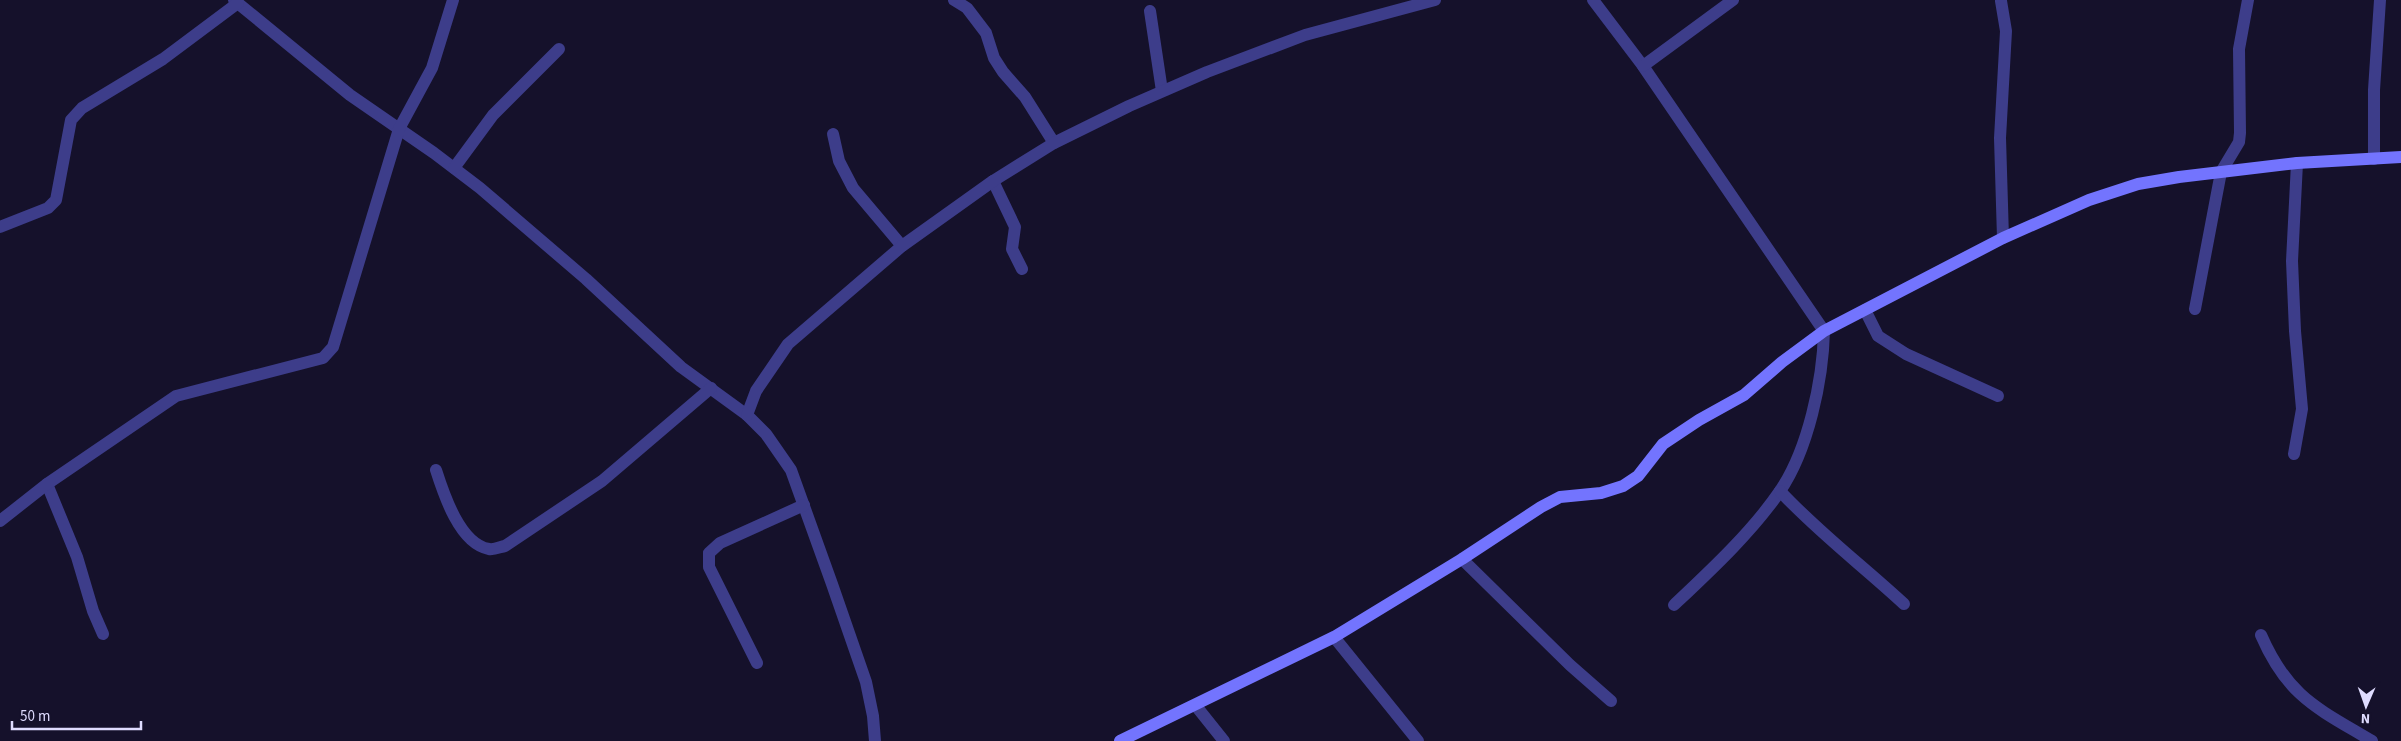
<svg xmlns="http://www.w3.org/2000/svg" width="2401" height="741" font-family="'Source Sans 3',sans-serif">
<style>
.lines{fill:none;stroke-linecap:round;stroke-linejoin:round}
.street{stroke:#3d3d8a;stroke-width:12}
.secondary{stroke:#7374fe;stroke-width:12}
</style>
<rect width="100%" height="100%" fill="#15112b"/>
<g class="lines">
<g class="street">
<path d="M 234,0 L 350,95 L 434,153 L 480,188 L 586,279 L 681,367 L 747,415 L 766,434 L 791,470 L 832,584 L 866,682 L 873,716 L 875,741"/>
<path d="M 954,0 L 967,8 L 986,33 L 994,58 L 1003,72 L 1025,97 L 1054,143"/>
<path d="M 1593,0 L 1643,66 L 1824,331 C 1823,380 1808,450 1780,491 C 1752,532 1710,571 1674,605"/>
<path d="M 2001,1 L 2006,31 L 2000,138 L 2003,238"/>
<path d="M 1150,11 L 1162,91"/>
<path d="M 1643,66 L 1733,0"/>
<path d="M 833,134 L 839,161 L 853,188 L 902,246"/>
<path d="M 2374,159 L 2374,90 L 2380,0"/>
<path d="M 454,168 L 493,115 L 559,49"/>
<path d="M 993,181 L 1015,227 L 1012,249 L 1022,269"/>
<path d="M 0,227 L 48,208 L 56,200 L 71,120 L 82,108 L 163,59 L 238,3"/>
<path d="M 2195,309 L 2221,172 L 2239,142 L 2240,133 L 2239,49 L 2248,0"/>
<path d="M 1865,310 L 1878,336 L 1906,354 L 1998,396"/>
<path d="M 747,415 L 756,391 L 788,344 L 902,246 L 993,181 L 1054,143 L 1129,106 L 1207,72 L 1305,35 L 1435,0"/>
<path d="M 2294,454 L 2302,409 L 2295,331 L 2292,261 L 2297,163"/>
<path d="M 436,470 C 444,495 460,544 489,549 C 494,550 500,547 505,546 L 602,481 L 711,388"/>
<path d="M 47,484 L 77,557 L 93,611 L 103,634"/>
<path d="M 1780,491 C 1818,532 1863,566 1904,604"/>
<path d="M 0,521 L 47,484 L 176,396 L 323,358 L 333,347 L 399,129 L 432,68 L 453,0"/>
<path d="M 1462,559 L 1570,665 L 1611,701"/>
<path d="M 2261,635 C 2288,697 2317,708 2372,741"/>
<path d="M 1334,637 L 1418,741"/>
<path d="M 757,663 L 709,567 L 709,553 L 720,543 L 804,505"/>
<path d="M 1196,706 L 1224,741"/>
</g>
<path class="secondary" d="M 1120,741 L 1334,637 L 1462,559 L 1541,507 L 1560,497 L 1601,493 L 1623,486 L 1638,476 L 1663,444 L 1699,420 L 1744,395 L 1782,362 L 1824,331 L 2003,238 L 2089,200 L 2138,184 L 2179,177 L 2297,163 L 2401,157"/>
</g>
<g transform="translate(2366 706) rotate(182)" stroke="#15112b" stroke-width="4" paint-order="stroke">
<path d="M0-4L9 19L0 12L-9 19Z" fill="#dfdcff"/>
<text y="-8" font-size="14" font-weight="bold" text-anchor="middle" fill="#dfdcff">N</text>
</g>
<path d="M12 721v8h129v-8" fill="none" stroke="#dfdcff" stroke-width="2.5"/>
<text x="20" y="721" font-size="15" fill="#dfdcff" stroke="#15112b" stroke-width="4" paint-order="stroke">50 m</text>
</svg>
